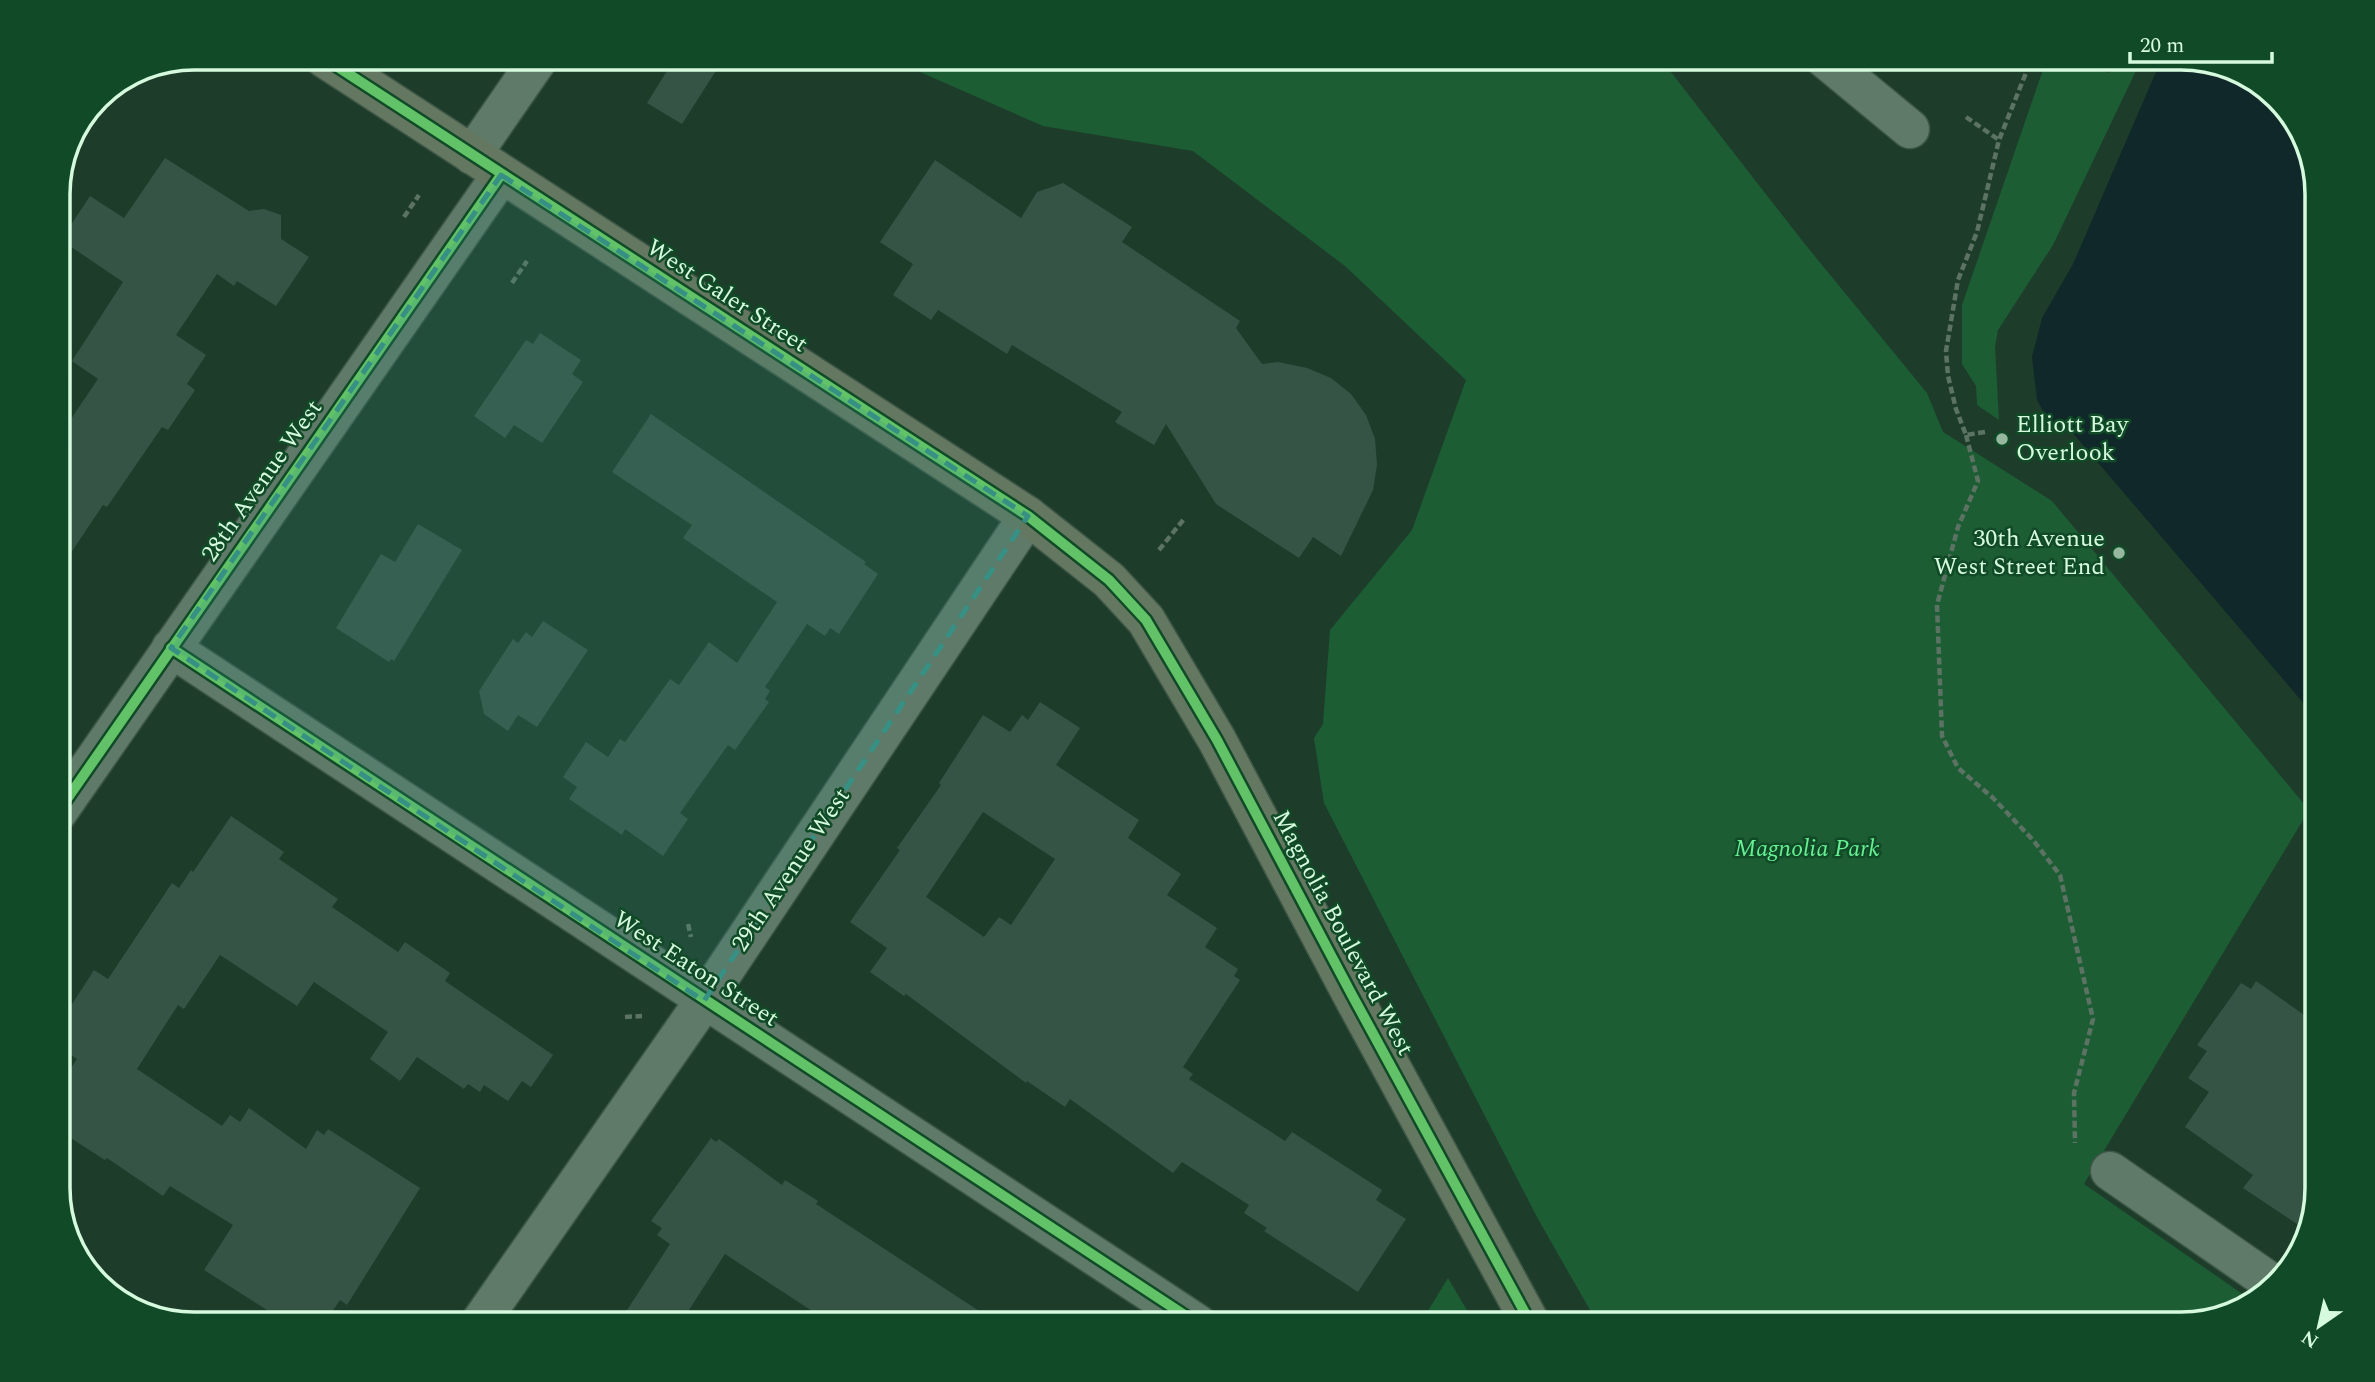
<svg xmlns="http://www.w3.org/2000/svg" width="2375" height="1382" font-family="Spectral,serif">
<style>
.green{fill:#1d5d34}
.water{fill:#11282a}
.building{fill:#355446;fill-rule:evenodd}
.lines{fill:none;stroke-linecap:round;stroke-linejoin:round}
.minor-casing{stroke:#3d5646;stroke-width:41}
.major-casing{stroke:#3d5646;stroke-width:41}
.path{stroke:#5c7363;stroke-width:4.5;stroke-dasharray:7 3.5;stroke-linecap:butt}
.minor{stroke:#5f7a68;stroke-width:38}
.major{stroke:#647760;stroke-width:38}
.cycleway-casing{stroke:#104a26;stroke-width:15}
.cycleway{stroke:#61c268;stroke-width:10}
.marked{fill:#379084;fill-opacity:0.2;stroke:#379084;stroke-width:5;stroke-dasharray:14 9;stroke-linejoin:round}
.poi-dot{fill:#95b89f;stroke:#104a26;stroke-width:2.5}
.labels{text-anchor:middle;dominant-baseline:central;stroke-width:5;stroke-linejoin:round;paint-order:stroke}
.street-label{font-size:24px;fill:#d6fade;stroke:#104a26}
.poi-label{font-size:24px;fill:#d6fade;stroke:#104a26;text-anchor:start}
.park-label{font-size:24px;font-style:italic;fill:#67ef94;stroke:#104a26}
.rim{fill:none;stroke:#d6fade;stroke-width:3.5}
</style>
<rect width="100%" height="100%" fill="#1d3d2a"/>
<g class="green">
<path d="M 912,58 L 1660,58 L 1804,243 L 1927,393 L 1943,432 L 2052,501 L 2309,810 L 2084,1184 L 2254,1302 L 2249,1306 L 2181,1324 L 1598,1324 L 1538,1219 L 1324,803 L 1314,738 L 1323,724 L 1330,630 L 1412,530 L 1466,380 L 1345,266 L 1193,151 L 1043,126 L 920,72 Z"/>
<path d="M 2047,58 L 2070,58 L 2109,73 L 2117,58 L 2142,58 L 2053,245 L 1998,330 L 1995,347 L 1999,420 L 1977,405 L 1976,386 L 1962,364 L 1962,305 Z"/>
<path d="M 1448,1278 L 1475,1324 L 1420,1324 Z"/>
</g>
<path class="water" d="M 2162,58 L 2181,58 L 2249,76 L 2299,126 L 2317,186 L 2317,719 L 2071,431 L 2049,422 L 2037,400 L 2032,357 L 2042,318 L 2073,264 Z"/>
<g class="building">
<path d="M 675,58 L 724,58 L 682,124 L 647,103 Z"/>
<path d="M 165,158 L 249,211 L 264,209 L 281,215 L 281,239 L 309,257 L 276,306 L 237,281 L 234,286 L 217,274 L 176,335 L 206,355 L 187,384 L 195,390 L 168,430 L 162,427 L 107,507 L 103,505 L 58,572 L 58,438 L 98,379 L 72,361 L 123,282 L 61,240 L 90,196 L 124,218 Z"/>
<path d="M 935,160 L 1021,218 L 1037,192 L 1063,183 L 1132,227 L 1122,242 L 1240,321 L 1236,328 L 1262,364 L 1278,362 L 1307,368 L 1331,378 L 1351,394 L 1366,415 L 1375,439 L 1377,465 L 1373,490 L 1341,556 L 1313,537 L 1299,558 L 1216,504 L 1166,424 L 1154,445 L 1115,422 L 1122,412 L 1012,345 L 1007,354 L 938,310 L 931,320 L 893,295 L 913,264 L 880,242 Z"/>
<path d="M 540,333 L 581,360 L 572,374 L 583,382 L 542,443 L 514,425 L 505,438 L 474,416 L 526,340 L 533,344 Z"/>
<path d="M 651,414 L 866,562 L 864,564 L 878,574 L 839,634 L 830,628 L 825,636 L 807,624 L 765,687 L 770,691 L 765,699 L 769,702 L 735,750 L 728,745 L 680,813 L 688,819 L 663,856 L 625,829 L 622,835 L 569,799 L 577,787 L 563,777 L 586,742 L 608,757 L 620,739 L 625,742 L 670,679 L 679,685 L 709,642 L 737,663 L 777,602 L 683,538 L 692,525 L 612,472 Z"/>
<path d="M 418,524 L 462,550 L 394,661 L 391,659 L 389,662 L 336,628 L 381,554 L 395,562 Z"/>
<path d="M 543,621 L 588,650 L 537,727 L 518,715 L 508,731 L 484,714 L 479,691 L 513,639 L 518,643 L 526,632 L 532,637 Z"/>
<path d="M 1040,702 L 1080,728 L 1056,765 L 1139,820 L 1128,838 L 1181,874 L 1167,895 L 1217,928 L 1205,947 L 1238,969 L 1234,976 L 1240,980 L 1183,1067 L 1193,1074 L 1189,1079 L 1285,1141 L 1292,1132 L 1382,1190 L 1376,1200 L 1406,1219 L 1358,1292 L 1264,1231 L 1267,1228 L 1244,1213 L 1249,1205 L 1182,1162 L 1173,1173 L 1070,1099 L 1065,1107 L 1027,1081 L 1026,1083 L 906,994 L 904,996 L 870,972 L 887,948 L 850,922 L 900,850 L 897,848 L 941,785 L 939,783 L 983,715 L 1010,732 L 1022,715 L 1028,720 ZM 983,812 L 1055,859 L 1011,925 L 999,917 L 984,937 L 926,897 Z"/>
<path d="M 231,816 L 284,852 L 279,859 L 338,899 L 332,907 L 398,952 L 405,942 L 450,973 L 445,981 L 553,1055 L 531,1087 L 522,1081 L 508,1101 L 484,1085 L 480,1092 L 468,1084 L 464,1089 L 417,1057 L 400,1081 L 370,1059 L 388,1032 L 314,982 L 297,1006 L 220,955 L 184,1009 L 178,1005 L 137,1069 L 222,1126 L 230,1115 L 240,1122 L 249,1108 L 306,1149 L 317,1130 L 324,1135 L 328,1129 L 420,1188 L 347,1305 L 340,1300 L 324,1324 L 289,1324 L 204,1270 L 233,1225 L 170,1186 L 163,1196 L 107,1158 L 105,1160 L 58,1130 L 58,1087 L 77,1059 L 58,1046 L 58,1026 L 94,970 L 108,979 L 172,883 L 179,888 L 191,870 L 193,872 Z"/>
<path d="M 2256,981 L 2317,1024 L 2317,1188 L 2306,1230 L 2243,1188 L 2253,1175 L 2185,1127 L 2209,1092 L 2188,1078 L 2207,1051 L 2197,1045 L 2241,983 L 2251,989 Z"/>
<path d="M 711,1138 L 716,1142 L 719,1139 L 782,1185 L 785,1180 L 818,1201 L 816,1204 L 999,1324 L 832,1324 L 725,1254 L 680,1324 L 618,1324 L 670,1244 L 657,1235 L 662,1228 L 651,1221 Z"/>
</g>
<g class="lines">
<defs>
<g id="minor">
<path d="M 1824,58 L 1910,129"/>
<path d="M 472,155 L 539,58"/>
<path d="M 171,648 L 1198,1324"/>
<path d="M 58,812 L 501,175"/>
<path d="M 2110,1171 L 2272,1283"/>
<path d="M 479,1324 L 704,1001 L 1028,516"/>
</g>
<path id="major" d="M 324,58 L 1028,516 L 1109,580 L 1146,620 L 1217,740 L 1352,995 L 1531,1324"/>
</defs>
<use href="#minor" class="minor-casing"/>
<use href="#major" class="major-casing"/>
<g class="path">
<path d="M 1966,117 L 1999,140"/>
<path d="M 404,217 L 419,195"/>
<path d="M 512,283 L 527,261"/>
<path d="M 1985,432 L 1966,435 L 1956,409 L 1948,376 L 1946,351 L 1958,280 L 1977,232 L 1999,140 L 2032,58"/>
<path d="M 1966,435 L 1978,481 L 1958,527 L 1937,605 L 1942,736 L 1958,768 L 1993,798 L 2033,840 L 2060,875 L 2093,1019 L 2074,1093 L 2075,1143"/>
<path d="M 1159,550 L 1184,519"/>
<path d="M 688,924 L 691,937"/>
<path d="M 625,1017 L 642,1016"/>
</g>
<use href="#minor" class="minor"/>
<use href="#major" class="major"/>
<defs>
<g id="cycleway">
<path d="M 324,58 L 1028,516 L 1109,580 L 1146,620 L 1217,740 L 1352,995 L 1531,1324"/>
<path d="M 171,648 L 1198,1324"/>
<path d="M 58,812 L 501,175"/>
</g>
</defs>
<use href="#cycleway" class="cycleway-casing"/>
<use href="#cycleway" class="cycleway"/>
</g>
<path class="marked" d="M 501,175 L 1028,516 L 704,1001 L 171,648 Z"/>
<g class="poi-dot">
<circle cx="2002" cy="439" r="7"/>
<circle cx="2119" cy="553" r="7"/>
</g>
<g class="labels">
<g class="street-label">
<text transform="translate(727 296) rotate(33)">West Galer Street</text>
<text transform="translate(262 481) rotate(-55)">28th Avenue West</text>
<text transform="translate(791 870) rotate(-56)">29th Avenue West</text>
<text transform="translate(1343 933) rotate(62)">Magnolia Boulevard West</text>
<text transform="translate(696 969) rotate(33)">West Eaton Street</text>
</g>
<g class="poi-label">
<text x="2016" y="425">Elliott Bay<tspan x="2016" dy="28">Overlook</tspan></text>
<text x="2105" y="539" text-anchor="end">30th Avenue<tspan x="2105" dy="28">West Street End</tspan></text>
</g>
<g class="park-label">
<text x="1807" y="849">Magnolia Park</text>
</g>
</g>
<path d="M0 0H2375V1382H0ZM194 70H2181A124 124 0 0 1 2305 194V1188A124 124 0 0 1 2181 1312H194A124 124 0 0 1 70 1188V194A124 124 0 0 1 194 70Z" fill="#104a26" fill-rule="evenodd"/>
<path class="rim" d="M194 70H2181A124 124 0 0 1 2305 194V1188A124 124 0 0 1 2181 1312H194A124 124 0 0 1 70 1188V194A124 124 0 0 1 194 70Z"/>
<g transform="translate(2319 1326) rotate(214)" stroke="#104a26" stroke-width="5" paint-order="stroke">
<path d="M0-5L12 26L0 18L-12 26Z" fill="#d6fade"/>
<text y="-10" font-size="19" font-weight="bold" text-anchor="middle" fill="#d6fade">N</text>
</g>
<path d="M2130 52v10h142v-10" fill="none" stroke="#d6fade" stroke-width="3.5"/>
<text x="2140" y="52" font-size="21" fill="#d6fade" stroke="#104a26" stroke-width="5" paint-order="stroke">20 m</text>
</svg>
